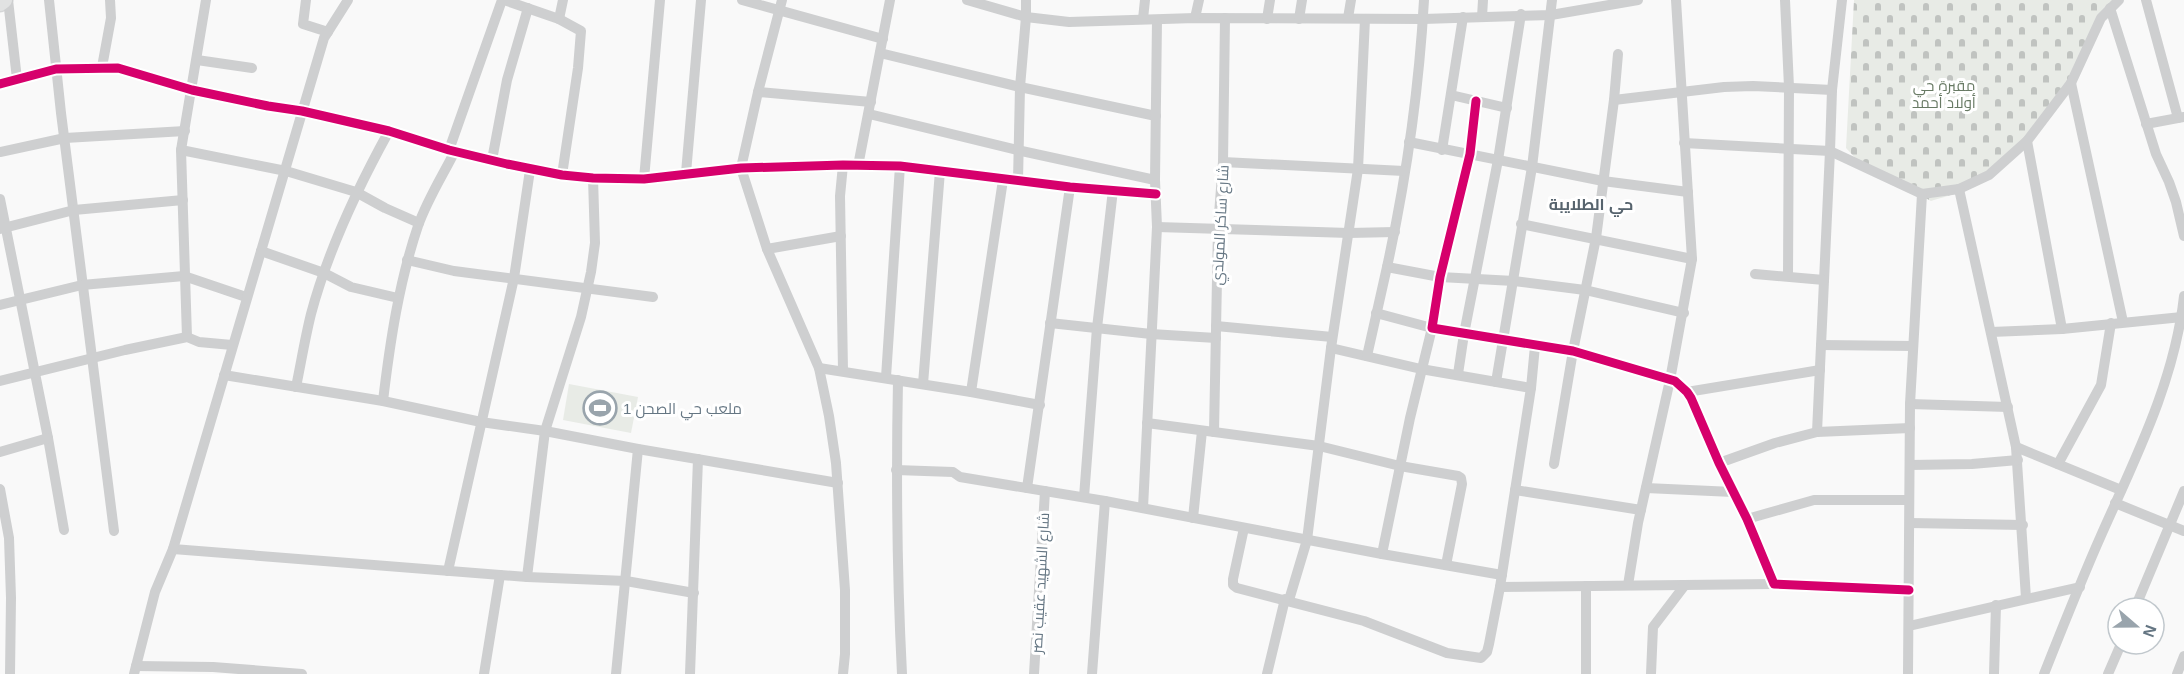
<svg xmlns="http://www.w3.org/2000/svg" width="2184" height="674" font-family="Arial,Cairo,sans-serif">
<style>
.grass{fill:#e8ebe6}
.cemetery{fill:url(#cemetery-stones)}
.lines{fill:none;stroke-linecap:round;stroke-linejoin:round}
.primary-casing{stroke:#d5d6d7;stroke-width:19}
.street{stroke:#cecfd0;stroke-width:10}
.primary{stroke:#e1e2e2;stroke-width:16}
.cycleway-casing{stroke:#fff;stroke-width:13}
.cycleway{stroke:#d6006c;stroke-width:9}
.labels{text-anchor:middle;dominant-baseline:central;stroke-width:6;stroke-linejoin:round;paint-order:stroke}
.park-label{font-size:15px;fill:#687a64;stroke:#fff}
.street-label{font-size:15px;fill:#657683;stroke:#fff}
.poi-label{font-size:15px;fill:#657683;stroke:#fff;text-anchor:start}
.neighbourhood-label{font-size:16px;font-weight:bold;fill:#57646e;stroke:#fff}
</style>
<defs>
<pattern id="cemetery-stones" width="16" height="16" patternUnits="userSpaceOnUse" patternTransform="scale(1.5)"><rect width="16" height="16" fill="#e8ebe6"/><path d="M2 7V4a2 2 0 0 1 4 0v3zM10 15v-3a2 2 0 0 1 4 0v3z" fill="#c0c3c0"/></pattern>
</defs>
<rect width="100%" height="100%" fill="#f9f9f9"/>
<path class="grass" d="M 569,384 L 638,397 L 631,433 L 563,420 Z"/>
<path class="cemetery" d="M 1854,0 L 2115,0 C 2079,63 2046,135 1987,180 C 1974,189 1947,196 1931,201 L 1860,163 L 1846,148 Z"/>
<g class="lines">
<defs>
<path id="primary" d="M 0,3 L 4,0"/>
</defs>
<use href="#primary" class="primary-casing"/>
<g class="street">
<path d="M 8,0 L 17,79"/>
<path d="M 49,0 L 61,113 L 114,531"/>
<path d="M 306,0 L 303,24 L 328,32"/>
<path d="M 504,0 L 559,19 L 581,31 L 578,68 L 562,175"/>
<path d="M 742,0 L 883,39"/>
<path d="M 782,0 L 758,92 L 741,168 L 767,249 L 819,368 L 829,416 L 836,463 L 845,590 L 845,654 L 843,674"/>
<path d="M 967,0 L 1026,17 L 1069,22 L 1195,18 L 1423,19 L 1551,15 L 1638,0"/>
<path d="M 1424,0 C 1419,89 1406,180 1387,267 L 1440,277 L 1514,281 L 1585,290 L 1684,313"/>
<path d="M 1785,0 L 1789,87 L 1788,276"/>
<path d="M 1842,0 L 1832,90 L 1830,151 L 1922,194 L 1959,189 L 1989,175 L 2027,141 L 2071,83 L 2101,18 L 2119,0"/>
<path d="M 2146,0 L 2178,118"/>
<path d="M 2110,8 L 2156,154 L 2169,182 L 2176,202 L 2184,236"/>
<path d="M 1482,17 L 1483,0"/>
<path d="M 1195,18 L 1199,0"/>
<path d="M 1348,18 L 1351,0"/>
<path d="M 559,19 L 563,0"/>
<path d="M 1143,19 L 1145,0"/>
<path d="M 1267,19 L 1270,0"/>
<path d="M 1299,19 L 1302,0"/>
<path d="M 880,53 L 1020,87 L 1156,116"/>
<path d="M 197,60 L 252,68"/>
<path d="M 102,67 L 111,18 L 110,0"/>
<path d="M 2071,83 L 2123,322"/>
<path d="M 0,84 L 56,69 L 118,68 L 192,90 L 268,106 L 302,111 L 389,131 L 449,150 L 507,164 L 562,175 L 593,178 L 644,179 L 741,168 L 843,165 L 900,166 L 1070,187 L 1156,194"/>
<path d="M 758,92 L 871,102"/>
<path d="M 1451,95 L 1507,108"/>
<path d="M 1614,100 L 1724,87 L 1753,86 L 1832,90"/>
<path d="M 1476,101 L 1470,154 L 1440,277 L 1432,328 L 1573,351 L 1675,381 L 1687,392 L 1691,398 L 1719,463 L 1747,519 L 1774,584 L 1909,590"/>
<path d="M 869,114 L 1017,150 L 1155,180"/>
<path d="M 2146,124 L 2184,117"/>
<path d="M 2027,141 L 2062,329"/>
<path d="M 1409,142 L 1603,181 L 1688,192"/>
<path d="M 1684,143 L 1830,151 L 1817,432"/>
<path d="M 181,150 L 286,171 L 356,192 L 385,208 L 419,223"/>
<path d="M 449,150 L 502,0"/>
<path d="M 1442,150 L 1463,17"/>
<path d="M 0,152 L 65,138 L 185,131"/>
<path d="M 492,160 L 507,80 L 528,8"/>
<path d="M 1223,162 L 1404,171"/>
<path d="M 843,165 L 840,196 L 843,370"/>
<path d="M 858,166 L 890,0"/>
<path d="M 686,173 L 701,0"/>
<path d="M 644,179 L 660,0"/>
<path d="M 1018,181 L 1020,87 L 1026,17 L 1026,0"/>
<path d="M 1959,189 L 2016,447 L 2026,598"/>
<path d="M 0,199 L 48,438 L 64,530"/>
<path d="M 1521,224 L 1692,259"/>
<path d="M 1157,227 L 1349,233 L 1395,232"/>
<path d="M 0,229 L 74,210 L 183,200"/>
<path d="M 767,249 L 841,236"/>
<path d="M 261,251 L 324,273 L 351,287 L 398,298"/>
<path d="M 407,260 L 454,271 L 653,297"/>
<path d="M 1755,274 L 1824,280"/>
<path d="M 0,305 L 82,285 L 184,276 L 246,297"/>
<path d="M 1376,313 L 1432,328 L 1410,418 L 1382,554"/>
<path d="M 1050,323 L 1151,334 L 1216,338"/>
<path d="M 1216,326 L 1332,337"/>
<path d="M 1991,332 L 2062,329 L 2182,317"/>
<path d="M 187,337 L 181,150 L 206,0"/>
<path d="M 1821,345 L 1913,346"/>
<path d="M 1331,348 L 1421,369 L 1531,388"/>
<path d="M 1367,356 L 1387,267"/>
<path d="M 819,368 L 971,392 L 1040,405"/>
<path d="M 1458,374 L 1464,334 L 1498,160 L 1521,14"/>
<path d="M 224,375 L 383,401 L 481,422 L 545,431 L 638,449 L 838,483"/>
<path d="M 886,377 L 900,166"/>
<path d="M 898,380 C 896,478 897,576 902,674"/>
<path d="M 0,381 L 125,350 L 187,337 L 199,342 L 232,345"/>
<path d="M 1496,382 L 1532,167 L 1552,0"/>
<path d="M 923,384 L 940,171"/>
<path d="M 296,387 C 301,363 305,338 311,314 C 328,250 357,189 389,131"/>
<path d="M 971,392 L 1003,180"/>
<path d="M 1687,392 L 1820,370"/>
<path d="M 383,401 C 390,342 399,282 418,226 C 427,200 443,175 455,151"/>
<path d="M 1910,404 L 2008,407"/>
<path d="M 1147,423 L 1319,446 L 1400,466 L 1458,476 L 1461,478 L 1462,484 L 1446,565"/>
<path d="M 1214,432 L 1218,228 L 1223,162 L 1225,18"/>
<path d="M 2016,447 L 2121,490"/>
<path d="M 0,452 L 48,438"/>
<path d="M 1719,463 L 1775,443 L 1817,432 L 1910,428"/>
<path d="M 1554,464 L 1573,351 L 1596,238 L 1614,100 L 1618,54"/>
<path d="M 2058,464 L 2101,385 L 2111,323"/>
<path d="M 1910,465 L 1972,464 L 2018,460"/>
<path d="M 896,470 L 953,472 L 960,477 L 1105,501 L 1382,554 L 1502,575"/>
<path d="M 1027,488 L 1070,187"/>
<path d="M 1646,488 L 1733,492"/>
<path d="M 0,489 L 9,538 L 11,598 L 10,674"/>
<path d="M 1515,490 L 1641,510"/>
<path d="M 1084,497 L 1097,328 L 1113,190"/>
<path d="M 2115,503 L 2184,531"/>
<path d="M 1143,508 L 1157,227 L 1155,180 L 1157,20"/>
<path d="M 1193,518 L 1202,431"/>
<path d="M 1747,519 L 1814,500 L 1909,500"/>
<path d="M 1910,523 L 2023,525"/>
<path d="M 1244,528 L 1233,579 L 1233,585 L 1237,588 L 1364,621 L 1447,653 L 1481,658 L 1487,652 L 1489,644 L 1500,587 L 1531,388 L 1535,346"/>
<path d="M 173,549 L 527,577 L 626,581 L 694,593"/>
<path d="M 448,571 L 514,278 L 530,170"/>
<path d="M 527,577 L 545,431 L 581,317 L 591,272 L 595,243 L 593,178"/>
<path d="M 1628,585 L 1638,523 L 1670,380 L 1692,259 L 1676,0"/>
<path d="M 1500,587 L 1774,584"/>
<path d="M 1289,600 L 1307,540 L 1331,348 L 1358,169 L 1365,19"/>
<path d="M 2135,608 L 2184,491"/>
<path d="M 1909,626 L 2080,587"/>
<path d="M 136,666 L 213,667 L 302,674"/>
<path d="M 134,674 L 155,592 L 173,549 L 324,38 L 348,0"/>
<path d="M 484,674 L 500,575"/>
<path d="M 616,674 L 638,449"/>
<path d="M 690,674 L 698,459"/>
<path d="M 1034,674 L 1045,491"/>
<path d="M 1092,674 L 1105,501"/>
<path d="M 1267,674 L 1285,599"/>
<path d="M 1586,674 L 1586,586"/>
<path d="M 1651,674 L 1653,627 L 1685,585"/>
<path d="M 1908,674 L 1910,404 L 1922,194"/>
<path d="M 1994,674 L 1996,605"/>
<path d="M 2044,674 C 2063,626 2082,578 2103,531 C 2137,455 2175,379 2184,296"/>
<path d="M 2108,674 L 2121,644"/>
<path d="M 2177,674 L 2184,656"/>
</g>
<use href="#primary" class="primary"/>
<defs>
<g id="cycleway">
<path d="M 0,84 L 56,69 L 118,68 L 192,90 L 268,106 L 302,111 L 389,131 L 449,150 L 507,164 L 562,175 L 593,178 L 644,179 L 741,168 L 843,165 L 900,166 L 1070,187 L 1156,194"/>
<path d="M 1476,101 L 1470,154 L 1440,277 L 1432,328 L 1573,351 L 1675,381 L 1687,392 L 1691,398 L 1719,463 L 1747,519 L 1774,584 L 1909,590"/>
</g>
</defs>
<use href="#cycleway" class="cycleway-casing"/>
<use href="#cycleway" class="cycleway"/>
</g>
<defs>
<symbol id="stadium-ring" viewBox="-11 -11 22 22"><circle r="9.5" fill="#fff" stroke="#99a4ac" stroke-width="1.5"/><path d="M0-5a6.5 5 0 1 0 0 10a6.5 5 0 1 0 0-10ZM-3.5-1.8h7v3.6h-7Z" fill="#99a4ac"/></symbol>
</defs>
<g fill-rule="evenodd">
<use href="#stadium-ring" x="581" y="389" width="38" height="38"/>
</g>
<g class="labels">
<g class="park-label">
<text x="1944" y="85">مقبرة حي<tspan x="1944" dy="17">أولاد أحمد</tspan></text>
</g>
<g class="street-label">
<text transform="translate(1220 225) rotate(-87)">شارع ساكر المولدي</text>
<text transform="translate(1040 583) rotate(-87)">شارع الشهيد عقيب نصر</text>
</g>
<g class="poi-label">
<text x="623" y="408">ملعب حي الصحن 1</text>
</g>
<g class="neighbourhood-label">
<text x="1591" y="204">حي الطلايبة</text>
</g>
</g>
<g transform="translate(2136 626) rotate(110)"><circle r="28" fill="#ffffff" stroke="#c1c8cd" stroke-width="1.5"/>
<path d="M0-4.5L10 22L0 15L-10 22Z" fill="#99a4ac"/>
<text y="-9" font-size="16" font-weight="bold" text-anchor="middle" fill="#657683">N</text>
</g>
</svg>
